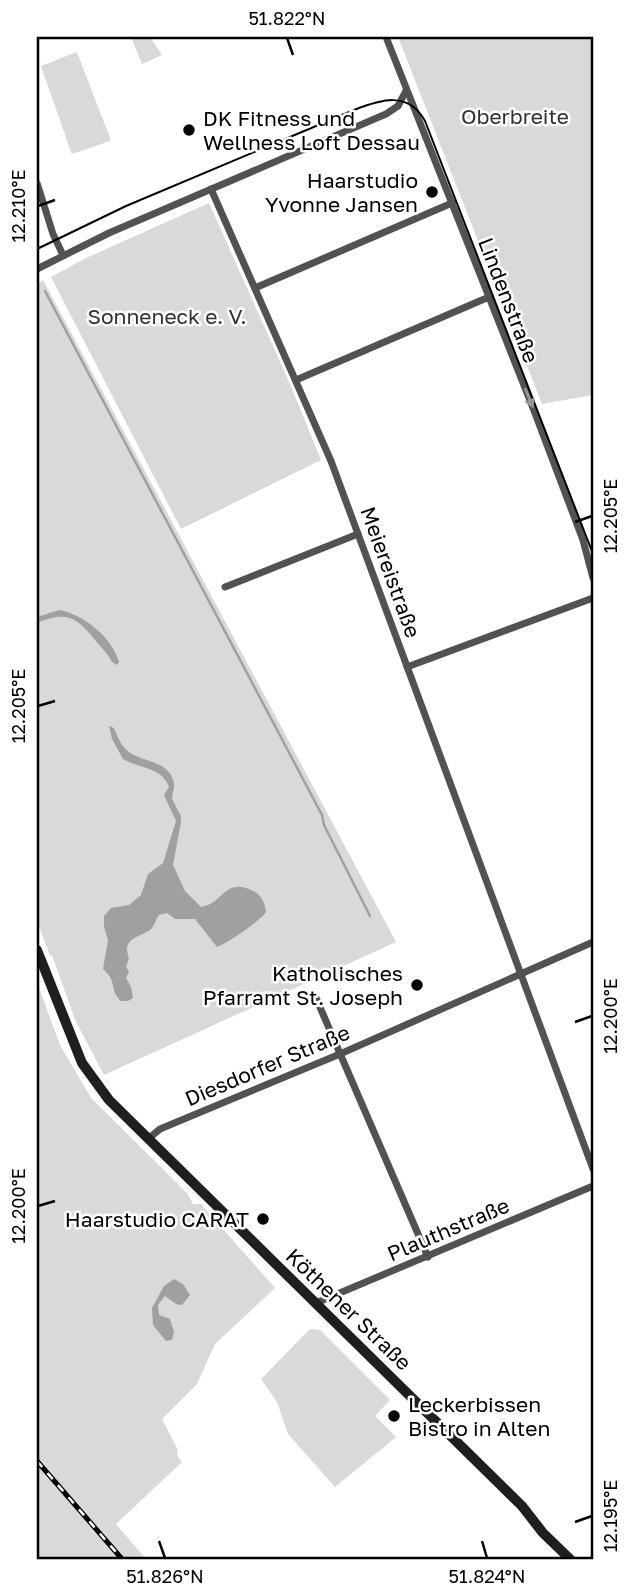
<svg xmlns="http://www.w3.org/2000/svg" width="630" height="1596" font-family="'Golos Text',sans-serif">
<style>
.green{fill:#d9d9d9}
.water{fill:#a0a0a0}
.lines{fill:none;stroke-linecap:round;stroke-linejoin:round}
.stream{stroke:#a0a0a0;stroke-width:2.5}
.minor{stroke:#525252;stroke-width:7}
.secondary{stroke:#1f1f1f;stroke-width:10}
.tram{stroke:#000;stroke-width:2}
.rail-casing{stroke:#000;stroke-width:5}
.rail{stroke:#fff;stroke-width:2.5;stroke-dasharray:8;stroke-linecap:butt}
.oneway{fill:#979797}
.ticks{fill:none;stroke:#000;stroke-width:2.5}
.poi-dot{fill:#000;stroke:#fff;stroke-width:2.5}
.labels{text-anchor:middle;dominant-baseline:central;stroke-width:5;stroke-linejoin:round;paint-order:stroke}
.park-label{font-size:21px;fill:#303030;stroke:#fff}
.poi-label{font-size:21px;fill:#000;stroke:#fff;text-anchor:end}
.street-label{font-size:21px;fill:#000;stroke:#fff}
.neatline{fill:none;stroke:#000;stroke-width:2.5}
.ticks-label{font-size:18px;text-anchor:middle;fill:#000}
</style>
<rect width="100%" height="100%" fill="#fff"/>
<g class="green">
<path d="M 131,37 L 150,37 L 162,55 L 142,64 Z"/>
<path d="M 398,37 L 593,37 L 593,395 L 542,404 Z"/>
<path d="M 77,52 L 110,138 L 110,141 L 75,153 L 71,153 L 70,149 L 41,66 Z"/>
<path d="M 209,203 L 290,384 L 321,460 L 181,529 L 51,277 L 86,258 Z"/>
<path d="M 43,280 L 396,942 L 104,1075 L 75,1020 L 52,955 L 50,956 L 37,921 L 37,284 Z"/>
<path d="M 37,982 L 60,1045 L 91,1098 L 187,1193 L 193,1204 L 201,1204 L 275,1288 L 215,1344 L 197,1384 L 162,1419 L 178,1450 L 177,1455 L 182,1462 L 116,1524 L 146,1559 L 37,1559 Z"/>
<path d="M 310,1329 L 320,1330 L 390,1400 L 375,1416 L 396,1437 L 335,1487 L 288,1434 L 277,1402 L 261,1379 Z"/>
</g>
<g class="water">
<path d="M 59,610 C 83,614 112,637 119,662 L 117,665 L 112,662 C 108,654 101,647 95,640 C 76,616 66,611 37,623 L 37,617 Z"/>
<path d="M 109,726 L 114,728 C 118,738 121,746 129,752 C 142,762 169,760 174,783 C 175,788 172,793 172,799 L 181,816 L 181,822 L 173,865 L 185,891 L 201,907 C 223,904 224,878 251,890 C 261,894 265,902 266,912 C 260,921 227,944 217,947 L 195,919 L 175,919 L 167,913 L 159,915 C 156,919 154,927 150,930 C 140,937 121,938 129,958 L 126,967 L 129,972 L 126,978 L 131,987 L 133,998 L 128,1001 L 121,1001 C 109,990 118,982 103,969 L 108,940 L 104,927 L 104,916 L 111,908 L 129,905 L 141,895 L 148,874 L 163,863 L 176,821 L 164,795 L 169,787 C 162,767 140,769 123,759 L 112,739 Z"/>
<path d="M 174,1279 L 183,1284 L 190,1295 L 182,1305 L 176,1304 L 165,1296 L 158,1305 L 159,1315 L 170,1319 L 174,1332 L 172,1340 L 166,1341 L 153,1325 L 152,1308 L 164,1286 Z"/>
</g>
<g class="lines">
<path class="stream" d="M 45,291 L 322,815 L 324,825 L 370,916"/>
<g class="minor">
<path d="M 386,37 L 533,408 L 583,540 L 593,578"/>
<path d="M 37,183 L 53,234 L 63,255"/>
<path d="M 211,189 L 331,461 L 593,1169"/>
<path d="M 37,269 L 109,233 L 386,114 L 398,106 L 406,91"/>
<path d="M 255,288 L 452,203"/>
<path d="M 296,380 L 489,297"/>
<path d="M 225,587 L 358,534"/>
<path d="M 407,667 L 593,598"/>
<path d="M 316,998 L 428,1257"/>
<path d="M 148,1139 L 160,1129 L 340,1054 L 593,942"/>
<path d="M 316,1303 L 593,1186"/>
</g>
<path class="secondary" d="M 37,950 L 82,1063 L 109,1100 L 522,1506 L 543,1533 L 570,1559"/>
<path class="tram" d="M 37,249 L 126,206 L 354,110 C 380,100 408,90 425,121 L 593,554"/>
<defs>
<path id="rail" d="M 37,1461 L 122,1559"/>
</defs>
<use href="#rail" class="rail-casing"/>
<use href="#rail" class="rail"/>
</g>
<defs><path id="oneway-solid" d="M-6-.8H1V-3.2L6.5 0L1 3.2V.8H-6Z" transform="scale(1.75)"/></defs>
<use class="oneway" href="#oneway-solid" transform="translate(529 398) rotate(68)"/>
<path class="ticks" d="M 287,38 L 293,55M 38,206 L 55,200M 575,522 L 592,516M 38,706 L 55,701M 575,1022 L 592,1016M 38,1206 L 55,1201M 575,1522 L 592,1516M 159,1541 L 165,1558M 482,1541 L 487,1558"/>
<g class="poi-dot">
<circle cx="189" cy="130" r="7"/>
<circle cx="432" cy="192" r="7"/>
<circle cx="417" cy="985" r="7"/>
<circle cx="263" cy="1219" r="7"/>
<circle cx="394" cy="1416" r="7"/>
</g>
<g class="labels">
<g class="park-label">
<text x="515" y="116">Oberbreite</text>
<text x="167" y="316">Sonneneck e. V.</text>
</g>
<g class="poi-label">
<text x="203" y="118" text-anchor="start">DK Fitness und<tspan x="203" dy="24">Wellness Loft Dessau</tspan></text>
<text x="418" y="180">Haarstudio<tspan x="418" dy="24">Yvonne Jansen</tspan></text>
<text x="403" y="973">Katholisches<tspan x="403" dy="24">Pfarramt St. Joseph</tspan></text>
<text x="249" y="1219">Haarstudio CARAT</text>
<text x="408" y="1404" text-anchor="start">Leckerbissen<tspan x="408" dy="24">Bistro in Alten</tspan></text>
</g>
<g class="street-label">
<text transform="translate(509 300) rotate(69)">Lindenstraße</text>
<text transform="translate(391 572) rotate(70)">Meiereistraße</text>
<text transform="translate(267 1065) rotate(-23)">Diesdorfer Straße</text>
<text transform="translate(448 1229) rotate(-23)">Plauthstraße</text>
<text transform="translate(349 1309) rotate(44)">Köthener Straße</text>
</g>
</g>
<rect width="630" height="1596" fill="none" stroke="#ffffff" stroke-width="77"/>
<rect x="38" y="38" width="554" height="1520" class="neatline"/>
<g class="ticks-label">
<text x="287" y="25">51.822°N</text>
<text transform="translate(19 206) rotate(-90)" y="6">12.210°E</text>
<text transform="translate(611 516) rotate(-90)" y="6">12.205°E</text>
<text transform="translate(19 706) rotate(-90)" y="6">12.205°E</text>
<text transform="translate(611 1016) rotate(-90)" y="6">12.200°E</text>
<text transform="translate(19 1206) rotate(-90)" y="6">12.200°E</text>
<text transform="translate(611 1516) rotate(-90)" y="6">12.195°E</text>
<text x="165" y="1583">51.826°N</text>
<text x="487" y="1583">51.824°N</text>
</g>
</svg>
